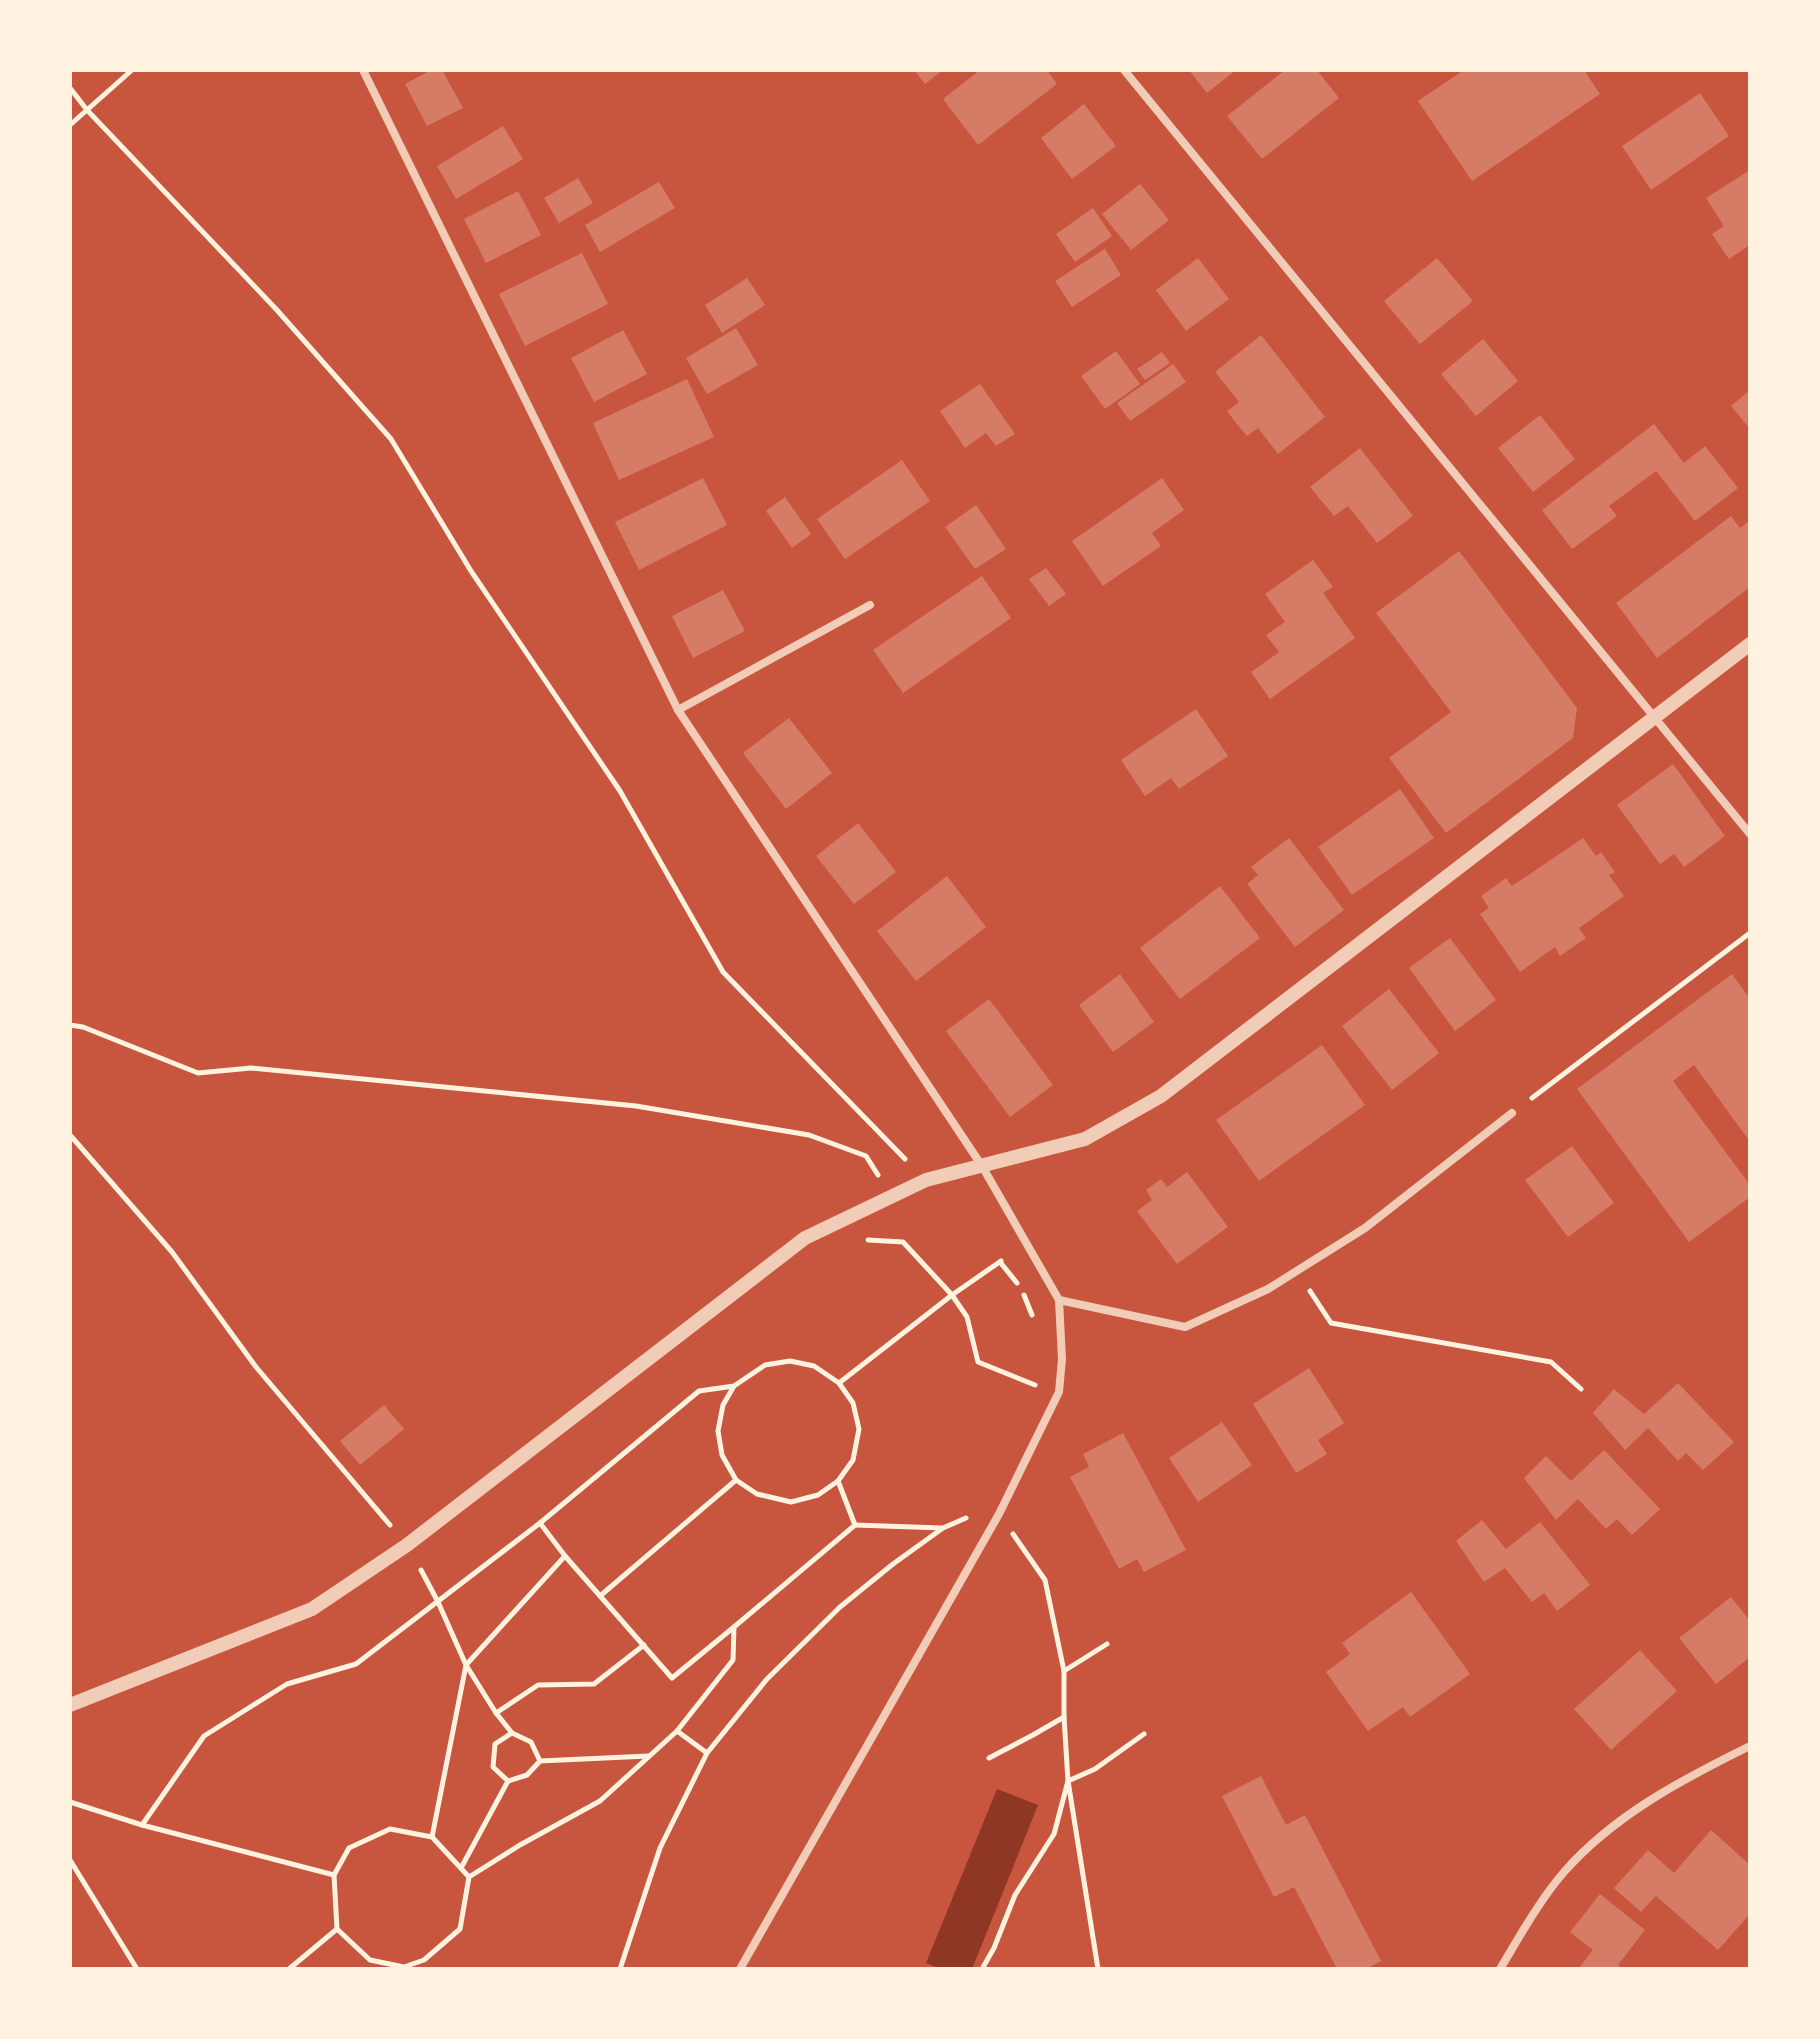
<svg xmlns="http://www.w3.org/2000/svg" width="1820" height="2039" font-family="'Roboto Serif',serif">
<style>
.water{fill:#8f3625}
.building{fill:#d67c66}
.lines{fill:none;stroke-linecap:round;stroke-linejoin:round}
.path{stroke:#fff3e0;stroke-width:5}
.minor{stroke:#f1ccb7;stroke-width:8}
.tertiary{stroke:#f1ccb7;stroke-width:14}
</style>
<rect width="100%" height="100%" fill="#c8553d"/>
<path class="water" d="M 997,1789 L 1038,1805 L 972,1969 L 941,1969 L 926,1963 Z"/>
<g class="building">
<path d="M 431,70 L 442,70 L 463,108 L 427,126 L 405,84 Z"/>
<path d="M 914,70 L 943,70 L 925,84 Z"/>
<path d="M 980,70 L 1047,70 L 1057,84 L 978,145 L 943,99 Z"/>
<path d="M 1189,70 L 1236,70 L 1207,93 Z"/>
<path d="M 1285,70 L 1317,70 L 1339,98 L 1262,159 L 1227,116 Z"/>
<path d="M 1464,70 L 1584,70 L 1600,94 L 1472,181 L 1418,101 Z"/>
<path d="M 1700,93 L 1729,136 L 1651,190 L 1622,146 Z"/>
<path d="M 1084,104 L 1116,146 L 1072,179 L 1041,138 Z"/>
<path d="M 503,126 L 523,159 L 456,199 L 437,166 Z"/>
<path d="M 1750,170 L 1750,245 L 1729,259 L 1712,234 L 1724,226 L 1706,198 Z"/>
<path d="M 578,178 L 593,203 L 559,223 L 544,198 Z"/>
<path d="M 659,182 L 675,208 L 600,252 L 585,225 Z"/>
<path d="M 1140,184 L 1169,220 L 1131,250 L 1102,214 Z"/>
<path d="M 518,191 L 541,235 L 486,263 L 464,219 Z"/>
<path d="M 1093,208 L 1112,236 L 1075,262 L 1056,234 Z"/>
<path d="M 1105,249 L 1121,275 L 1072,307 L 1055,281 Z"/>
<path d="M 582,253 L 608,304 L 525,346 L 499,294 Z"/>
<path d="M 1198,258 L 1229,299 L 1186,331 L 1156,290 Z"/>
<path d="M 1437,258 L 1473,301 L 1420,344 L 1384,301 Z"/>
<path d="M 747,278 L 765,305 L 722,333 L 705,305 Z"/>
<path d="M 736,328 L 758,365 L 707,394 L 686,358 Z"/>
<path d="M 623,330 L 647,374 L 594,402 L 571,358 Z"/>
<path d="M 1261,335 L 1325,417 L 1278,454 L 1258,428 L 1247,436 L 1236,423 L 1227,411 L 1239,402 L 1215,372 Z"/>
<path d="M 1483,339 L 1518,381 L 1476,416 L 1441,374 Z"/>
<path d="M 1116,351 L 1140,384 L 1105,409 L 1081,376 Z"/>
<path d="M 1162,352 L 1170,363 L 1145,380 L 1137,369 Z"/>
<path d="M 1173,364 L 1186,382 L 1130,421 L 1117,403 Z"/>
<path d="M 687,379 L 714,437 L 619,480 L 593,423 Z"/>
<path d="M 980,384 L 1015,434 L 996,446 L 986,433 L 965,448 L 940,411 Z"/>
<path d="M 1750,390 L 1750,429 L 1731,406 Z"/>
<path d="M 1540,415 L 1575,459 L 1533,492 L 1498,448 Z"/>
<path d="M 1654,424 L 1684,463 L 1705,446 L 1738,488 L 1695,521 L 1656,471 L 1609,506 L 1617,516 L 1572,549 L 1542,510 Z"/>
<path d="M 1360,448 L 1413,516 L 1377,543 L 1348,506 L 1334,516 L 1310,487 Z"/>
<path d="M 902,460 L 930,501 L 845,559 L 817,519 Z"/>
<path d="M 703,478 L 727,525 L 639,570 L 615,522 Z"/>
<path d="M 1162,478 L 1184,510 L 1152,533 L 1161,546 L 1103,586 L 1072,541 Z"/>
<path d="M 785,497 L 811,534 L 792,548 L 766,511 Z"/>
<path d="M 976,505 L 1006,549 L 975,569 L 945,527 Z"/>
<path d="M 1731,516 L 1740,528 L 1750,520 L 1750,587 L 1657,658 L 1616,603 Z"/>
<path d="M 1459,551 L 1577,708 L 1573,738 L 1446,833 L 1389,758 L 1451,712 L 1376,613 Z"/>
<path d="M 1313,560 L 1333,587 L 1323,593 L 1355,638 L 1270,699 L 1251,672 L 1279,652 L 1266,635 L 1285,622 L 1265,594 Z"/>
<path d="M 1046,568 L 1066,594 L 1049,606 L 1029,579 Z"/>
<path d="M 982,576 L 1011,618 L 903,693 L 873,650 Z"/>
<path d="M 723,590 L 745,631 L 693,658 L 672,616 Z"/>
<path d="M 1196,709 L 1228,756 L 1179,789 L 1171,778 L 1145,796 L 1121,760 Z"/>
<path d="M 789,718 L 832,773 L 786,809 L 743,753 Z"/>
<path d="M 1673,764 L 1725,836 L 1684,867 L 1674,854 L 1660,864 L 1617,805 Z"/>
<path d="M 1400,789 L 1434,838 L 1352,895 L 1318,847 Z"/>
<path d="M 858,823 L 896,872 L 854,904 L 816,856 Z"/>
<path d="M 1289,838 L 1344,910 L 1295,947 L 1247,884 L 1258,875 L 1251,867 Z"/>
<path d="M 1583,838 L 1596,856 L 1601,852 L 1615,872 L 1609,875 L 1624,896 L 1579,928 L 1586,938 L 1560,956 L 1555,947 L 1520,972 L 1480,914 L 1489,908 L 1481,896 L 1506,878 L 1512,886 Z"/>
<path d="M 947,876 L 986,927 L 916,981 L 877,931 Z"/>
<path d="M 1220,886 L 1260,938 L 1180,999 L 1140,948 Z"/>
<path d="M 1450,938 L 1496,1000 L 1455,1031 L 1409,968 Z"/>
<path d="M 1120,974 L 1154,1022 L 1113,1052 L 1079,1005 Z"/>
<path d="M 1732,974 L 1750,999 L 1750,1137 L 1748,1139 L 1694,1065 L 1673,1081 L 1750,1185 L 1750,1197 L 1689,1242 L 1577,1089 Z"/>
<path d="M 1389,989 L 1439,1053 L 1392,1090 L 1342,1026 Z"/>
<path d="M 989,999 L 1053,1085 L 1010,1117 L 946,1031 Z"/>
<path d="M 1322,1045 L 1365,1105 L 1259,1181 L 1216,1120 Z"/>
<path d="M 1572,1146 L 1614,1203 L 1568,1237 L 1525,1180 Z"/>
<path d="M 1187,1172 L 1228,1227 L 1177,1264 L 1137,1211 L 1152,1200 L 1146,1190 L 1161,1179 L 1167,1187 Z"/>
<path d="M 1309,1368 L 1344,1423 L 1318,1440 L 1327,1454 L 1296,1473 L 1253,1404 Z"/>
<path d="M 1678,1383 L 1734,1442 L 1703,1470 L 1686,1453 L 1678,1461 L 1648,1428 L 1625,1450 L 1593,1413 L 1614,1389 L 1644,1414 Z"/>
<path d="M 384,1405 L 404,1429 L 360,1465 L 340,1441 Z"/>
<path d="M 1222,1422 L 1252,1465 L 1198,1502 L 1169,1458 Z"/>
<path d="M 1123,1433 L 1186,1550 L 1144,1572 L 1137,1559 L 1119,1569 L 1070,1477 L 1089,1467 L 1083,1454 Z"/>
<path d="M 1604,1450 L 1660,1509 L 1632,1535 L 1617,1519 L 1606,1529 L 1578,1499 L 1556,1520 L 1524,1478 L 1546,1456 L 1571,1481 Z"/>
<path d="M 1482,1520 L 1506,1549 L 1540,1522 L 1590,1585 L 1557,1611 L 1544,1593 L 1532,1602 L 1505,1568 L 1484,1582 L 1456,1541 Z"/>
<path d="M 1411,1592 L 1470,1674 L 1410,1717 L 1403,1707 L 1368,1731 L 1326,1672 L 1350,1654 L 1342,1643 Z"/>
<path d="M 1731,1597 L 1750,1621 L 1750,1657 L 1716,1684 L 1679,1638 Z"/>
<path d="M 1640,1650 L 1677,1691 L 1611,1750 L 1574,1709 Z"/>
<path d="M 1261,1776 L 1286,1825 L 1305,1815 L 1381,1961 L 1366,1969 L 1337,1969 L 1294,1887 L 1274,1897 L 1222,1796 Z"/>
<path d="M 1711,1830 L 1750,1865 L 1750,1914 L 1718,1950 L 1656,1896 L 1641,1912 L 1614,1888 L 1648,1850 L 1674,1873 Z"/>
<path d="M 1600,1894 L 1645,1930 L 1618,1965 L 1623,1969 L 1578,1969 L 1593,1950 L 1570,1932 Z"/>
</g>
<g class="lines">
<g class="path">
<path d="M 70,88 L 87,110 L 276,309 L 391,439 L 471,571 L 620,791 L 723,972 L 905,1159"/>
<path d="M 70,125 L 132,70"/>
<path d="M 70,1025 L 83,1027 L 198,1073 L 251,1068 L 636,1106 L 809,1135 L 866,1156 L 878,1175"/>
<path d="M 1532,1098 L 1750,933"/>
<path d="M 70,1135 L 172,1252 L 256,1367 L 390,1525"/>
<path d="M 868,1240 L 903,1242 L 952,1295 L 967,1317 L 978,1362 L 1035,1385"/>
<path d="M 1000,1262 L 1017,1283"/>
<path d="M 1310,1291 L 1331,1323 L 1551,1362 L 1581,1389"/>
<path d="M 1024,1295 L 1032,1315"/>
<path d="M 839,1383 L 952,1295 L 1001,1261"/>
<path d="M 540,1523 L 565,1556 L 672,1678 L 734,1627"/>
<path d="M 855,1525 L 942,1528"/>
<path d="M 421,1570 L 438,1602 L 466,1665 L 496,1713 L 512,1733 L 531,1742 L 540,1761"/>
<path d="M 600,1596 L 736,1480"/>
<path d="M 1064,1671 L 1107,1644"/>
<path d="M 496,1713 L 538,1685 L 594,1684 L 644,1645"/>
<path d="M 677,1731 L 707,1753"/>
<path d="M 512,1733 L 495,1744 L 493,1767 L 508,1781 L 527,1775 L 540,1761 L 648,1756"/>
<path d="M 989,1758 L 1033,1735 L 1064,1717"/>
<path d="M 70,1802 L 142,1825 L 334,1875"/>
<path d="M 142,1825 L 204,1736 L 287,1684 L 356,1664 L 540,1523 L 699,1391 L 734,1386 L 765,1365 L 790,1361 L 814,1366 L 839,1383 L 853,1403 L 859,1429 L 853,1460 L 838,1481 L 818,1495 L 791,1502 L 757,1494 L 736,1480 L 722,1455 L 718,1431 L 723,1405 L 734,1386"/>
<path d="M 432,1837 L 466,1665 L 565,1556"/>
<path d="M 70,1860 L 137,1969"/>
<path d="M 461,1868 L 508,1781"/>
<path d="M 469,1877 L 432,1837 L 390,1829 L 349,1848 L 334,1875 L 337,1929 L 370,1960 L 404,1967 L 424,1960 L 460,1929 L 469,1877 L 520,1845 L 600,1801 L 677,1731 L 733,1660 L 734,1627 L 855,1525 L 838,1481"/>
<path d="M 289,1969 L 337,1929"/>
<path d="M 620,1969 L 660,1848 L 707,1753 L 767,1679 L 840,1607 L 893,1564 L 943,1528 L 966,1518"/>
<path d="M 982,1969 L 994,1948 L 1015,1895 L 1054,1834 L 1068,1781 L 1064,1717 L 1064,1671 L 1045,1580 L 1013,1534"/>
<path d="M 1098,1969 L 1068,1781 L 1095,1769 L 1144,1734"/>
</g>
<g class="minor">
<path d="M 363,70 L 678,710 L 982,1166 L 1059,1300 L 1062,1359 L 1059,1392 L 999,1514 L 740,1969"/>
<path d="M 1124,70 L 1750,834"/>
<path d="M 678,710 L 870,605"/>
<path d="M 1059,1300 L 1185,1327 L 1268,1289 L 1365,1228 L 1512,1113"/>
<path d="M 1500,1969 C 1520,1936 1539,1901 1564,1872 C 1614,1815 1683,1779 1750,1746"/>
</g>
<path class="tertiary" d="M 70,1705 L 312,1609 L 407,1545 L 805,1238 L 926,1180 L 1085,1139 L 1161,1096 L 1750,644"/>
</g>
<rect width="1820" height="2039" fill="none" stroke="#fff3e0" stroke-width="144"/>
</svg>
